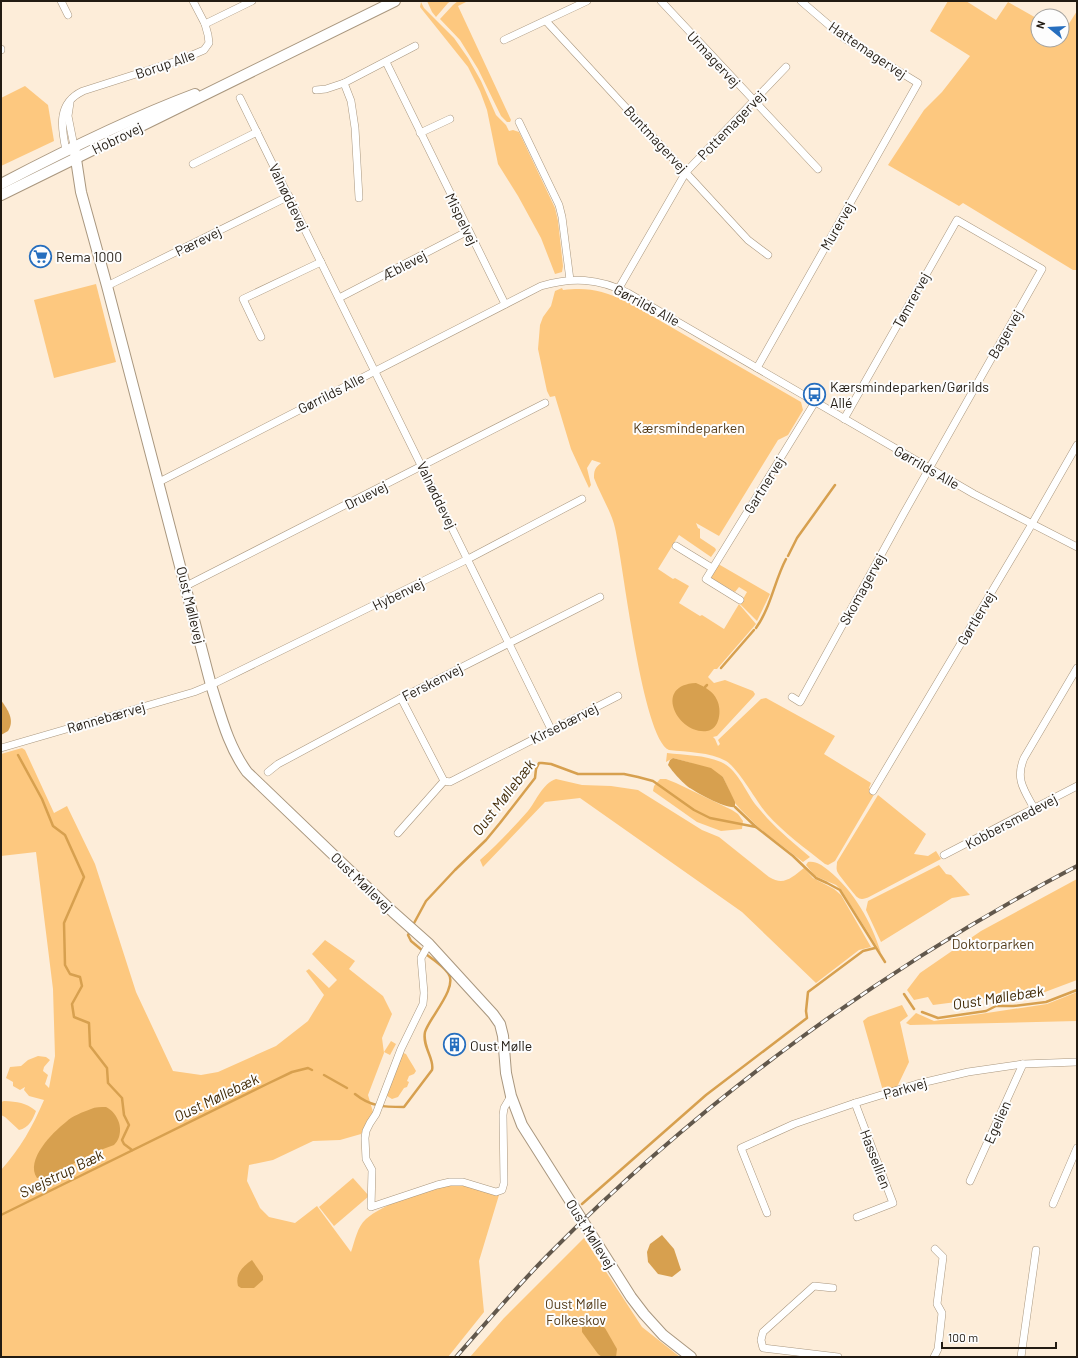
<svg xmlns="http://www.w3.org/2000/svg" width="1078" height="1358" font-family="Barlow,sans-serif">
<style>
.green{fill:#fdc87f}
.water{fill:#d7a04f}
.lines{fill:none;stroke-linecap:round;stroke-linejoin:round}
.stream{stroke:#d7a04f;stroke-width:2.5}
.street-casing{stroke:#a9977f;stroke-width:8}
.secondary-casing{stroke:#a9977f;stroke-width:12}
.street{stroke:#fff;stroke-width:7}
.secondary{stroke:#fff;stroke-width:10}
.rail-casing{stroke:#62584c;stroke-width:4}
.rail{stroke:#fdfdfd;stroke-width:2.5;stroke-dasharray:8;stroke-linecap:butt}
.labels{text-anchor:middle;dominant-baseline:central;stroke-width:4;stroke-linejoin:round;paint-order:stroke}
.street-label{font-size:14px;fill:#221b12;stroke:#fdfdfd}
.poi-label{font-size:14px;fill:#221b12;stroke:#fdfdfd;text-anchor:start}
.park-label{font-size:14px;fill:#543c1a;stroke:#fdfdfd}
.water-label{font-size:15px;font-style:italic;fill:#412a06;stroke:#fdfdfd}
</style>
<rect width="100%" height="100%" fill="#fdedd9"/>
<g class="green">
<path d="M 427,1 L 451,1 L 448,3 L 436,17 L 432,12 Z"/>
<path d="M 458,1 L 468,1 L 458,6 L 511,120 L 510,122 L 507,122 L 501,116 L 478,69 L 460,40 L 440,19 L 453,5 Z"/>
<path d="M 948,1 L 966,1 L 996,20 L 1008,2 L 1038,19 L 1038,40 L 1062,40 L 1062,33 L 1063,33 L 1077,11 L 1077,270 L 1073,270 L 963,203 L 959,206 L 888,165 L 924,110 L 942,92 L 970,56 L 930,31 Z"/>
<path d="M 421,2 L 424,8 L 454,38 L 468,58 L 481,81 L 496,115 L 506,125 L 509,131 L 513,130 L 519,132 L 555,208 L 558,221 L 563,266 L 562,272 L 555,274 L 541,238 L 518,196 L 498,164 L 487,110 L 480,91 L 468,67 L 420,7 Z"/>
<path d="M 25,86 L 48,105 L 54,141 L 1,166 L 1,98 Z"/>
<path d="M 96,284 L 116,362 L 54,378 L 34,300 Z"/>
<path d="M 562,288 L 563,290 C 590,287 602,291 626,301 L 801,402 L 803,410 L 788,435 L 778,440 L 719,536 L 696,523 L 698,528 L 700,529 L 700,538 L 715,548 L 716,550 L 711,557 L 679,535 L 658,569 L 673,579 L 675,578 L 689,586 L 679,603 L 700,616 L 702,615 L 724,629 L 739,604 L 756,624 L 717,669 L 714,669 L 708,677 L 714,683 L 725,680 L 753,691 L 755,694 L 754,696 L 717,736 L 713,737 L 715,739 L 718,746 L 720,744 L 718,740 L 761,699 L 766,698 L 835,736 L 824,754 L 871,783 L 869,788 L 875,793 L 835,861 L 828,865 L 825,864 C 805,848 784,833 767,814 C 756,801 738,768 726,761 C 710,752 687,752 669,750 C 642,738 623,562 615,528 C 612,513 600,494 594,478 C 594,470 595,468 601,463 L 592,460 L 587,468 L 591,485 L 589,488 L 571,449 L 555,396 L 550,397 L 547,391 L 538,349 L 540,325 L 543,317 L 551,306 L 555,291 Z"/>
<path d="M 718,565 L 720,565 L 770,594 L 757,621 L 740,604 L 747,592 L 739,587 L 735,592 L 711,578 Z"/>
<path d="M 22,748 L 25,750 L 54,813 L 67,806 L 95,864 L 136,992 L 173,1071 L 201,1075 L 218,1072 L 276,1046 L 308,1021 L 324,995 L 306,971 L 309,969 L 329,988 L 337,980 L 312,954 L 325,940 L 355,961 L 349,969 L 383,996 L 392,1014 L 382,1038 L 384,1053 L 368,1095 L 373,1112 L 361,1134 L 340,1140 L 313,1141 L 273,1160 L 249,1165 L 247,1181 L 260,1208 L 269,1217 L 295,1223 L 317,1206 L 351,1252 C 355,1241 357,1227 366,1219 C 381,1205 438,1183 457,1184 C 469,1185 488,1192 499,1195 L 479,1261 L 484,1312 L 448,1357 L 1,1357 L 1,1170 C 20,1149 33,1126 44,1100 L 29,1096 L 24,1090 L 25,1087 L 20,1090 L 13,1086 L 13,1082 L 6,1078 L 10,1067 L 21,1066 L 28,1060 L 38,1056 L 46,1057 L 50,1060 L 44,1067 L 43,1071 L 48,1075 L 45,1084 L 49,1088 L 55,1056 L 53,989 L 36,852 L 1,856 L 1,754 Z"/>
<path d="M 667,753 C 684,755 705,755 721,762 C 737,769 745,790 755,804 C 759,809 763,813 767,818 C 780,832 795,844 810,857 L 803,862 L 759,828 L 741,810 L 734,802 L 723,777 L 691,763 L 673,758 L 666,762 Z"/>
<path d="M 556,779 L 582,785 L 611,786 L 638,790 L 702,830 L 719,837 L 769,877 C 784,886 791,878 804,868 L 813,878 L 834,889 L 841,895 L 871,947 L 859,950 L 816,983 L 742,912 L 580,798 L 545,802 L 483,867 L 480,860 C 497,845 513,828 528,811 C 537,800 542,784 556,779 Z"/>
<path d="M 660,779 L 666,779 L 676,783 L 732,810 L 738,814 L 743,821 L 742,829 L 721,831 L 697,822 L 653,791 L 654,786 Z"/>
<path d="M 878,795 L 926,834 L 914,854 L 928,856 L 936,851 L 941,859 L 869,897 C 865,899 860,900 857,897 C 855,895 837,873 837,871 C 836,868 837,865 837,862 Z"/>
<path d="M 808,862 C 817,861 821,865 828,870 C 854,891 871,921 881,953 L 842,891 L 836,885 L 815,876 L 806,865 Z"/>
<path d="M 939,865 L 946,874 L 951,875 L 970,895 L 952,898 L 881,942 L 866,910 L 868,901 Z"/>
<path d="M 1077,879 L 1077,980 L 1045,992 L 1032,995 L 995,997 L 933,1005 L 928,997 L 914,1000 L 907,990 L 920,973 L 981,931 Z"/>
<path d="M 1077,992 L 1077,1021 L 910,1025 L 906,1023 L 916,1013 L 934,1021 L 1047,1004 Z"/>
<path d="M 902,1005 L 908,1016 L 900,1022 L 909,1062 L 897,1087 L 883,1091 L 863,1021 L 868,1017 Z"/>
<path d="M 391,1041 L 396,1044 L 390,1055 L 384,1052 Z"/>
<path d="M 403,1053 L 406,1054 C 409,1060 413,1065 416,1071 L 414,1074 L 409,1076 L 407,1081 L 409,1082 L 407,1087 L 404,1088 L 398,1097 L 392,1099 L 387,1096 L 387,1090 L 394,1077 L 395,1072 Z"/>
<path d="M 4,1101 C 18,1102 25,1102 36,1111 C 33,1119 29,1128 19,1130 L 5,1117 L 1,1115 L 1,1102 Z"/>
<path d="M 353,1178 L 369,1196 L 334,1226 L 319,1207 Z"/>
<path d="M 584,1238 L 642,1327 L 680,1357 L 470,1357 L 504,1318 Z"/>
</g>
<g class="water">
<path d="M 696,683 C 705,687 713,691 717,700 C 722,710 720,729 707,731 C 678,735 652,685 696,683 Z"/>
<path d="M 1,700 C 8,710 15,720 8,731 L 1,735 Z"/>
<path d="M 673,758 L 711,768 L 723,777 L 735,802 L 735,807 C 726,809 695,792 687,786 C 680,780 673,772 668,765 L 670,760 Z"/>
<path d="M 106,1107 C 116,1112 123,1125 119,1137 C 118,1140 116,1143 114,1145 L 95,1152 L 49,1177 L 37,1178 C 25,1160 52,1133 66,1122 C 72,1116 83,1112 91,1109 C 95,1107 101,1107 106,1107 Z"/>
<path d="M 662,1235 L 674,1249 L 681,1270 L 672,1277 L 658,1274 L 648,1262 L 647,1252 L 650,1244 Z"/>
<path d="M 252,1260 L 263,1276 L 263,1280 L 254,1288 L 241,1288 L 238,1286 C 235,1274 242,1267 252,1260 Z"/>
<path d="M 595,1320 L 605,1328 L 617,1349 L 616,1357 L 602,1357 L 598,1354 L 582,1332 L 582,1326 L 586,1322 Z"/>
</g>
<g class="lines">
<g class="stream">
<path d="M 788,556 L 797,538 L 835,485"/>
<path d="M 756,628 C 771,607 774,582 786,559"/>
<path d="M 721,668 L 754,630"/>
<path d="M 705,687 L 707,685"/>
<path d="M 18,755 L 42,799 L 53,826 L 65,835 L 84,877 L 64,923 L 65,965 L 70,974 L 80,977 L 82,986 L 72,1004 L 74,1017 L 89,1023 L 90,1046 L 107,1068 L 108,1083 L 122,1098 L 124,1115 L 129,1125 L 122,1140 L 124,1144 L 132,1150"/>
<path d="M 735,807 L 756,827"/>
<path d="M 413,925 L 426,901 L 455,870 L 486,840 L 500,823 L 535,778 L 536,769 L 539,763 L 542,763 L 551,764 L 578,774 L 624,774 L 638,777 L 653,781 L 694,810 L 710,818 L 756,827 L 793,856 L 816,878 L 827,883 L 840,890 L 885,962"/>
<path d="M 410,932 L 408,935 L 411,941 L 423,951"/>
<path d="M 904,994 L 914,1009"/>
<path d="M 922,1012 L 938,1018 L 986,1011 L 996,1006 L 1013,1006 L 1046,1002 L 1077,990"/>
<path d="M 324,1075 L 347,1088"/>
<path d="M 355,1094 C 371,1107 384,1107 404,1107 L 432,1070 C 435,1059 422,1047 425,1032 C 429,1018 459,987 448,973 C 443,966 434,960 427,955"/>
<path d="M 582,1204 L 706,1095 L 807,1018 L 806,1011 L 808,992 L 863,951 L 875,948"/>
<path d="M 1,1215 L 267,1084 L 292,1072 L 308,1068 L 312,1070"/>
</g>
<defs>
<g id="street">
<path d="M 61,1 L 68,15"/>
<path d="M 661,1 L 818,169"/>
<path d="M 546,21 L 748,240 L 768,255"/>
<path d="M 205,24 L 252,1"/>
<path d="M 504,40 L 587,1"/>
<path d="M 1,49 L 1,50"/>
<path d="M 386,62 L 505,304"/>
<path d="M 316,90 L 326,89 L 344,83"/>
<path d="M 240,98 L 551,729"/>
<path d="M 70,103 L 68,116 L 74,146"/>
<path d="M 519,122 L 559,205 L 562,217 L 570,280"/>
<path d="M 420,133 L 450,119"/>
<path d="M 66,150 C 61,127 57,103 83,91 L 183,59 L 204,50 L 209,43 L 208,35 L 205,24 L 193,1"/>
<path d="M 193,164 L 257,132"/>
<path d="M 359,198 L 355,128 L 351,101 L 344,83 L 415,46"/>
<path d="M 107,286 L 289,196"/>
<path d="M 619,288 L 686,172 L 786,67"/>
<path d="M 339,298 L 468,231"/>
<path d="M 261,337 L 243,299 L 321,262"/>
<path d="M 757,368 L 918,83 L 844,38 L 801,1"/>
<path d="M 159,482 L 541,286 C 572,277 598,278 628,293 L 974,494 L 1077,547"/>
<path d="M 676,546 L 712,568"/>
<path d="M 186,586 L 545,403"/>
<path d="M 740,600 L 706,579 L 815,402"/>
<path d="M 792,697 L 800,702 L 904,513 L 1042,269 L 957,220 L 844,419"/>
<path d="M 401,698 L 444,781 L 450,782 L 618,696"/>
<path d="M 1,748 L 194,692 L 211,685 L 468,559 L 582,499"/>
<path d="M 268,772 L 278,764 L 401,698 L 600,597"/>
<path d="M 873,791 L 1029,529 L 1077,445"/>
<path d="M 1034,808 C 1024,790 1015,779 1024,758 L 1077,668"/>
<path d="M 398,833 L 444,781"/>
<path d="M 944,855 L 1077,786"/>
<path d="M 429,944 L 421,958 L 424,993 L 423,1004 L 401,1049 L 376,1114 L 370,1123 L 366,1131 L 365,1138 L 366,1159 L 372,1170 L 371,1207 L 437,1185 L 450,1182 L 463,1182 L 496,1192 L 502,1190 L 504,1183 L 503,1115 L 504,1108 L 511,1096"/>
<path d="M 855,1103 L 893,1203 L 857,1217"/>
<path d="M 970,1181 L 1023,1064"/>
<path d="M 1053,1204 L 1077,1148"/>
<path d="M 767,1213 L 741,1148 L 794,1124 L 855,1103 L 917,1084 L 968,1072 L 1023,1064 L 1077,1062"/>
<path d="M 833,1288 L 814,1286 L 763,1332 L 761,1340 L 763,1348 L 838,1357"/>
<path d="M 934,1357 L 938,1349 L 942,1313 L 937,1304 L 943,1257 L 935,1249"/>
<path d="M 1021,1357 L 1036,1250"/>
</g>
<g id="secondary">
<path d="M 74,146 L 81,192 L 107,286 L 211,685 C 221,716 228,746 247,772 L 393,912 L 429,944 L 493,1014 L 500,1024 L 503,1036 L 506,1073 L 511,1096 L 522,1125 L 631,1297 L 644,1314 L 663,1335 L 691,1357"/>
<path d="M 1,184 C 64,151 128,119 195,94"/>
<path d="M 1,195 L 395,1"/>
</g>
</defs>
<use href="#street" class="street-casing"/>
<use href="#secondary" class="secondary-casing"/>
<use href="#street" class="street"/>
<use href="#secondary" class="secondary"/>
<defs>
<path id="rail" d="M 456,1357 C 487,1322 517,1286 550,1253 C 704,1098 884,967 1077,866"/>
</defs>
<use href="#rail" class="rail-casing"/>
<use href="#rail" class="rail"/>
</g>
<defs>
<symbol id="supermarket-ring" viewBox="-11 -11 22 22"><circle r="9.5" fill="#fdfdfd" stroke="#266ebe" stroke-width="1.5"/><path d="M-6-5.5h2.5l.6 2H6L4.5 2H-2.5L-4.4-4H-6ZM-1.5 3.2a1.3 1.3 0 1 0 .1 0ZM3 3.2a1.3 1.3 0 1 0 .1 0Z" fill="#266ebe"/></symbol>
<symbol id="bus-ring" viewBox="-11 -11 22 22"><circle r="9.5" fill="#fdfdfd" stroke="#266ebe" stroke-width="1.5"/><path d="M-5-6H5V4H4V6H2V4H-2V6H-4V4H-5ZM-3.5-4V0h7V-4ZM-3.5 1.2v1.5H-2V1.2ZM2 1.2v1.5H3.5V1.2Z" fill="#266ebe"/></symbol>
<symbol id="building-ring" viewBox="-11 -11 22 22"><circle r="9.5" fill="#fdfdfd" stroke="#266ebe" stroke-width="1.5"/><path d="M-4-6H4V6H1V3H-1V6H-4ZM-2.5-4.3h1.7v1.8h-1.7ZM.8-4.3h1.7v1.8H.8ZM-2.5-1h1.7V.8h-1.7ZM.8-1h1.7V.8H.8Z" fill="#266ebe"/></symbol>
</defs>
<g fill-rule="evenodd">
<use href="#supermarket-ring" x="28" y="244" width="25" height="25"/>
<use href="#bus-ring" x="802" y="382" width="25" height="25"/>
<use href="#building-ring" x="442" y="1032" width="25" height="25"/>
</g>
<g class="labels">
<g class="street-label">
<text transform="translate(868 50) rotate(34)">Hattemagervej</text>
<text transform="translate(714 59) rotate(47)">Urmagervej</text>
<text transform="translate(165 64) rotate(-19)">Borup Alle</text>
<text transform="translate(731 125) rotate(-46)">Pottemagervej</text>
<text transform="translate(117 138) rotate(-26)">Hobrovej</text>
<text transform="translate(656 139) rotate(47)">Buntmagervej</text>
<text transform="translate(289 197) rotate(64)">Valnøddevej</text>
<text transform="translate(462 219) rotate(64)">Mispelvej</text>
<text transform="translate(837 226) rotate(-60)">Murervej</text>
<text transform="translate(198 241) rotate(-26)">Pærevej</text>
<text transform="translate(404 265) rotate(-27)">Æblevej</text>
<text transform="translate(911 300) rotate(-61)">Tømrervej</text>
<text transform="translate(647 305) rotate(28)">Gørrilds Alle</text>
<text transform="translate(1005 334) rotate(-60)">Bagervej</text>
<text transform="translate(331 393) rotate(-27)">Gørrilds Alle</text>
<text transform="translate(927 467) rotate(30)">Gørrilds Alle</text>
<text transform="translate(764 485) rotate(-58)">Gartnervej</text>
<text transform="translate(366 495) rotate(-27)">Druevej</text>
<text transform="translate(437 495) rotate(64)">Valnøddevej</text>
<text transform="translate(862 589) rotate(-61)">Skomagervej</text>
<text transform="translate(398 594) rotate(-26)">Hybenvej</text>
<text transform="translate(191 605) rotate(76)">Oust Møllevej</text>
<text transform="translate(976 618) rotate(-59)">Gørtlervej</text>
<text transform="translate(432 682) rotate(-27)">Ferskenvej</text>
<text transform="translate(106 717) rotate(-16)">Rønnebærvej</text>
<text transform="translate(564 723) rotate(-27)">Kirsebærvej</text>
<text transform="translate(1011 821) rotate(-28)">Kobbersmedevej</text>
<text transform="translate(362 882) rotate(44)">Oust Møllevej</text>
<text transform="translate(905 1088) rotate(-16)">Parkvej</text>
<text transform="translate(997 1122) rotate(-66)">Egelien</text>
<text transform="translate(876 1159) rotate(69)">Hassellien</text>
<text transform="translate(591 1234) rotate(58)">Oust Møllevej</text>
</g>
<g class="poi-label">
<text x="56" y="256">Rema 1000</text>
<text x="830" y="386">Kærsmindeparken/Gørilds<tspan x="830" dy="16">Allé</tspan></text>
<text x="470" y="1045">Oust Mølle</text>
</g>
<g class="park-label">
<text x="689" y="427">Kærsmindeparken</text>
<text x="993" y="943">Doktorparken</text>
<text x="576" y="1303">Oust Mølle<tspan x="576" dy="16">Folkeskov</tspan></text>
</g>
<g class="water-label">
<text transform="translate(503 797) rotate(-52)">Oust Møllebæk</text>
<text transform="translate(998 997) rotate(-9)">Oust Møllebæk</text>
<text transform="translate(216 1097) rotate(-26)">Oust Møllebæk</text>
<text transform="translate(61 1173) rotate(-26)">Svejstrup Bæk</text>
</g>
</g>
<rect width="1078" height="1358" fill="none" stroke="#221b12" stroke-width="4"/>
<g transform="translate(1050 28) rotate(288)"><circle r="19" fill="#fdfdfd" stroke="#a5a39f"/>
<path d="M0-3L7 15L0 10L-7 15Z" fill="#266ebe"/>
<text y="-6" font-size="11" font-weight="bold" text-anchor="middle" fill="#221b12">N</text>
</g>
<path d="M942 1342v6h114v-6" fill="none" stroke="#221b12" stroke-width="2"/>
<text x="948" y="1342" font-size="12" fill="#221b12" stroke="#fdfdfd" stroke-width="3" paint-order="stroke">100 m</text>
</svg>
